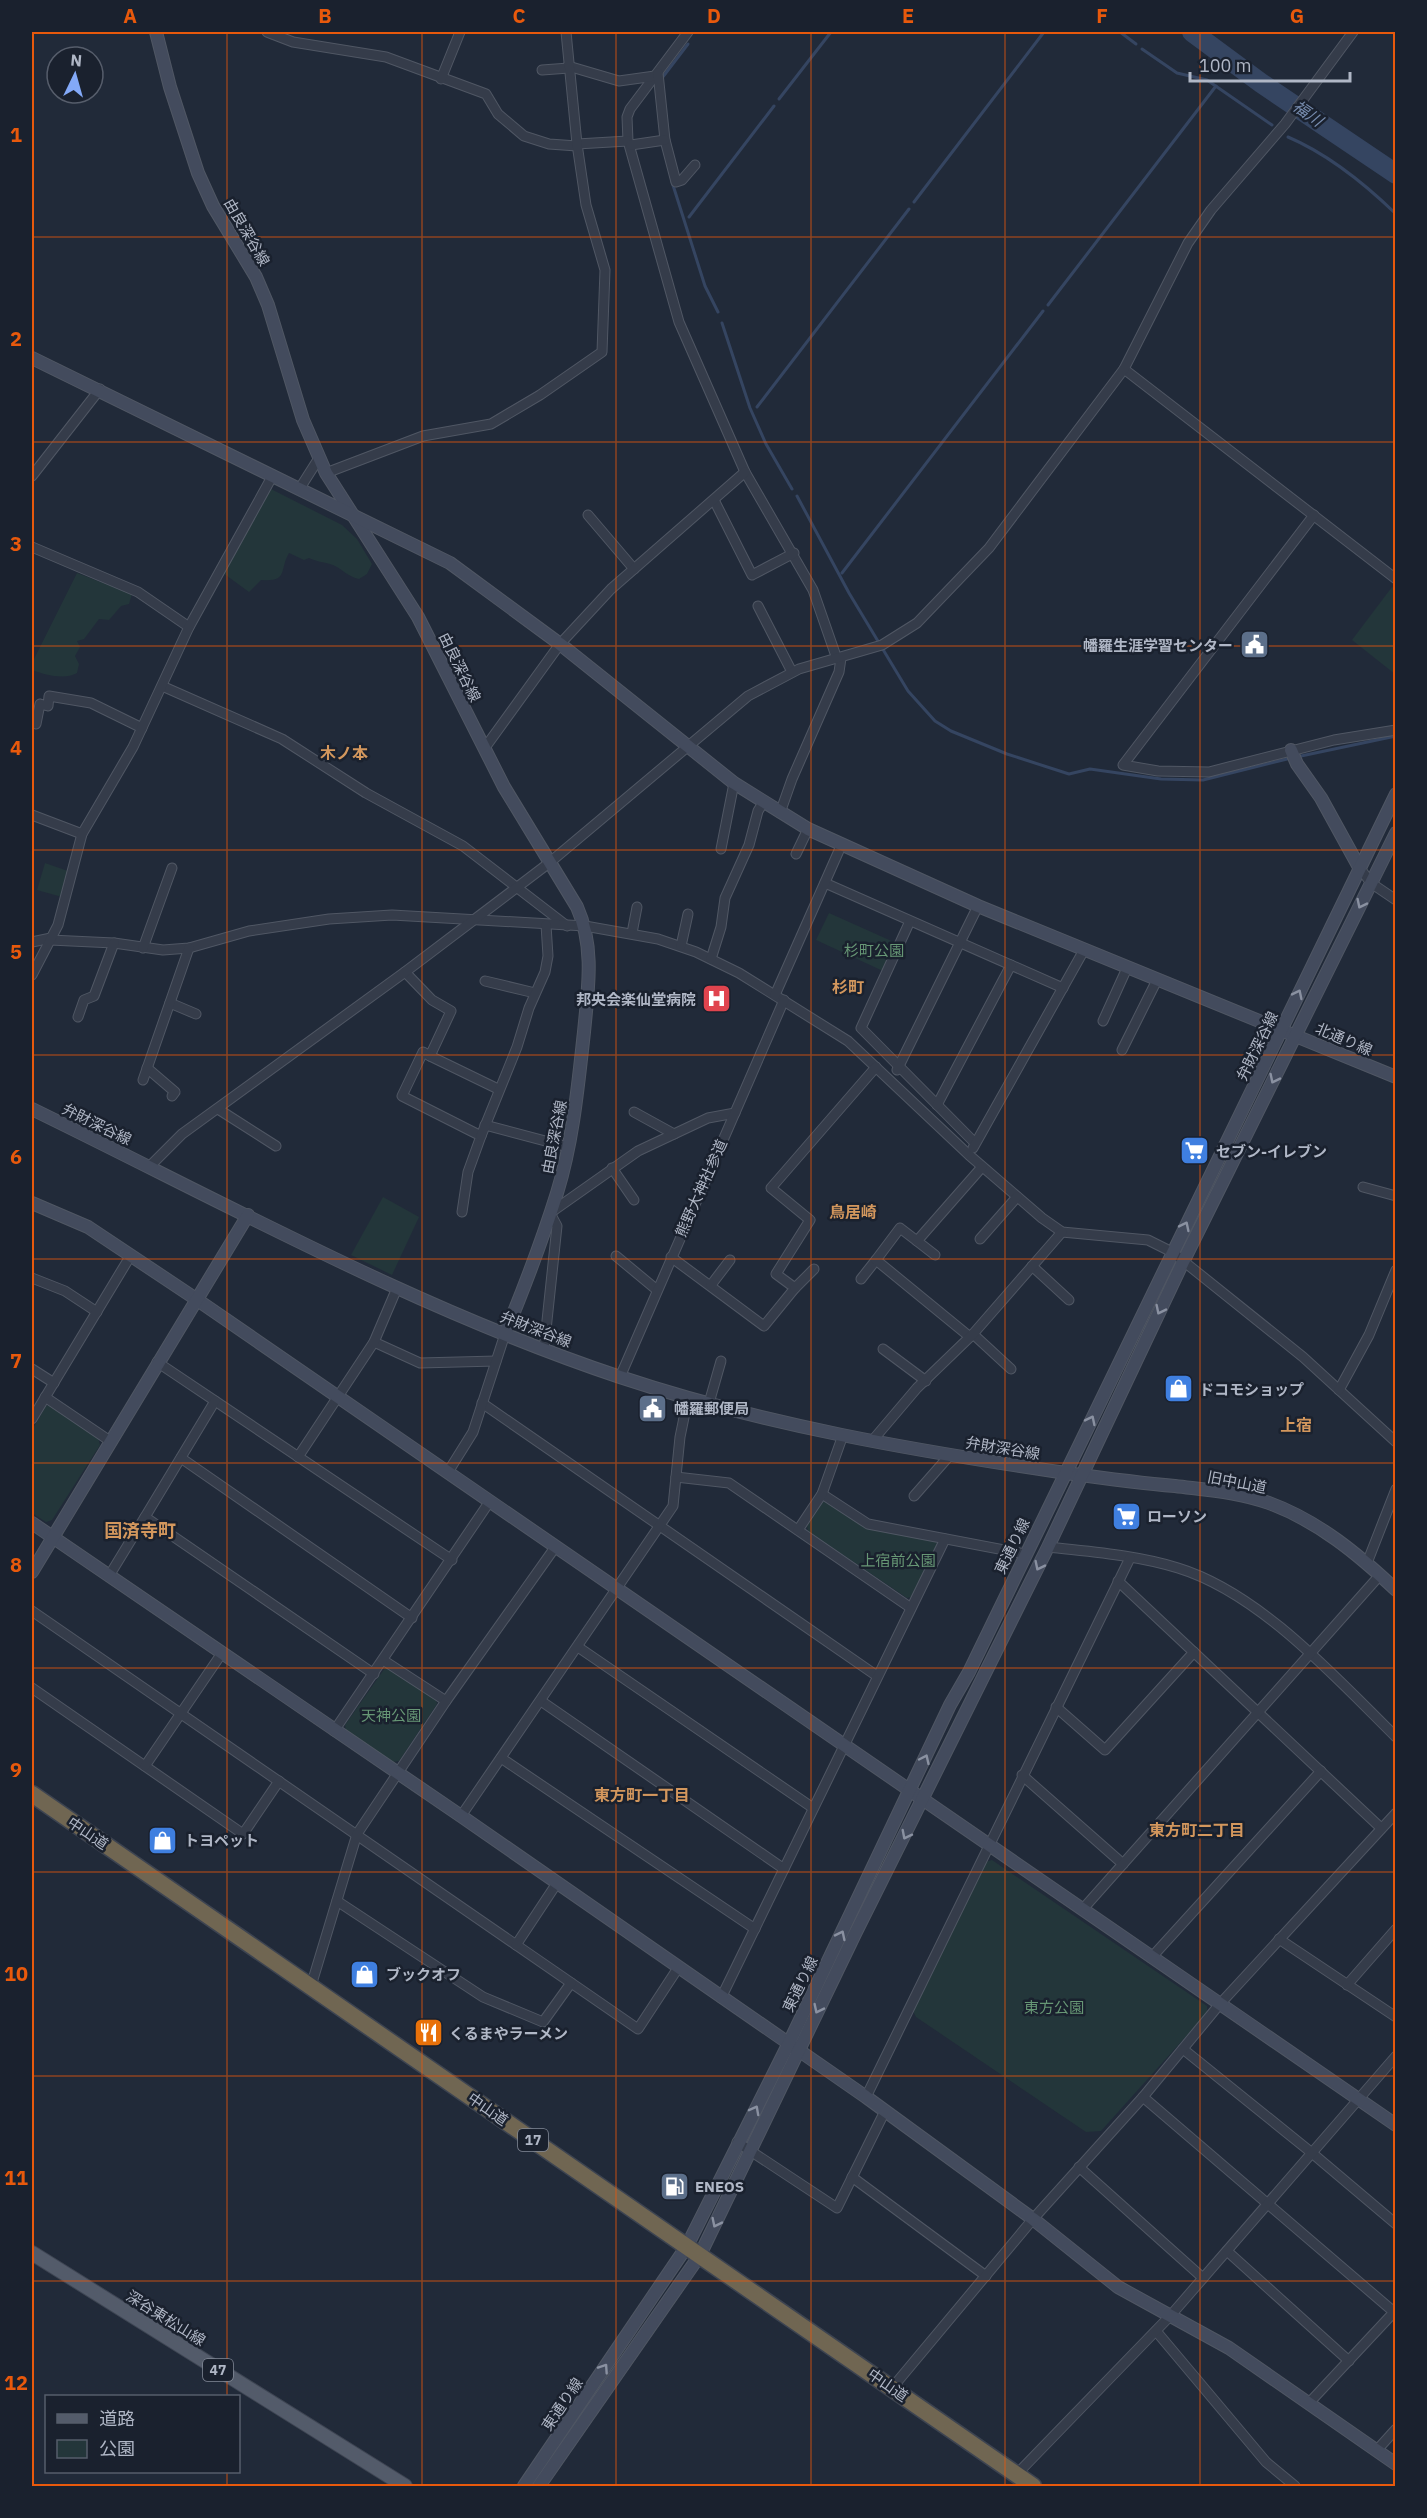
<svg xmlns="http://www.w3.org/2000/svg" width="1427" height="2518" font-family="'IBM Plex Sans','Noto Sans JP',sans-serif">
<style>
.green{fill:#23363a}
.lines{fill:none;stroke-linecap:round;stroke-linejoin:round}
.stream{stroke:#354561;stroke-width:3}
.river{stroke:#354561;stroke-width:20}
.street-casing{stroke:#505764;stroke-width:11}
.secondary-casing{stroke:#505764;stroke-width:14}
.primary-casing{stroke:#3e4553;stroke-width:16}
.highway-casing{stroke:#3d4451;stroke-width:19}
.street{stroke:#353c4a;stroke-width:9}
.secondary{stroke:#434b5d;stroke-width:12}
.primary{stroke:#535b6a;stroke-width:14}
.highway{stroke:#706652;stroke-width:16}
.oneway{stroke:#8a91a1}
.grid{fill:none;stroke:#e8590c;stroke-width:1.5;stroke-opacity:0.55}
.labels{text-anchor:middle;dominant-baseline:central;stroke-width:5;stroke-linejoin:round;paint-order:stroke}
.shield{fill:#1a212e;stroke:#838a98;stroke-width:1.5}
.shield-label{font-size:14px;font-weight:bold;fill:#b0b7c6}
.street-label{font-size:15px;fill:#b0b7c6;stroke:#1a212e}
.poi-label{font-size:15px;font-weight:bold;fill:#b0b7c6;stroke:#1a212e;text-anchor:start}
.park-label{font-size:15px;fill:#679775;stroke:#1a212e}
.water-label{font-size:16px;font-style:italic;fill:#778cae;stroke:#1a212e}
.neighbourhood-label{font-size:16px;font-weight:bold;fill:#d3975d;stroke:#1a212e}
.quarter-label{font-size:18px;font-weight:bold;fill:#d3975d;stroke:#1a212e}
.neatline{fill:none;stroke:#e8590c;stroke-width:2}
.grid-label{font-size:20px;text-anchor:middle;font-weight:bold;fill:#e8590c}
</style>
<rect width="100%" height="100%" fill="#212a39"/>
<g class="green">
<path d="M 271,489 L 342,525 L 357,539 L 372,564 L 367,574 L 359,579 C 346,576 343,569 333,565 C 325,562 317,562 309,558 L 304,560 L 289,553 C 279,570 289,582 261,580 L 249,592 L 223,573 Z"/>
<path d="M 77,573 L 132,594 L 129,604 L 121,606 L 109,620 L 99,619 L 84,639 L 77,641 L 80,647 L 75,656 L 79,664 L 77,673 C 65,680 45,675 32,670 L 32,663 Z"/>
<path d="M 1392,587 L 1396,589 L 1395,674 L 1352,640 Z"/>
<path d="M 45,863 L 68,871 L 62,897 L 37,890 Z"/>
<path d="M 829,913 L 896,943 L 883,971 L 816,940 Z"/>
<path d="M 383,1197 L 419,1217 L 392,1275 L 351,1255 Z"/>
<path d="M 51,1405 L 98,1437 L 100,1445 L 52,1520 L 46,1522 L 32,1513 L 32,1430 L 46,1406 Z"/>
<path d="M 823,1502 L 828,1502 L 866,1528 L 935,1540 L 937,1544 L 911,1597 L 907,1598 L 808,1531 L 807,1526 Z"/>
<path d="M 385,1668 L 390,1668 L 436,1700 L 437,1704 L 399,1761 L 393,1762 L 346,1730 L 345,1725 Z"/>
<path d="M 992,1860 L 1207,2006 L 1207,2013 L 1101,2131 L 1086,2132 L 916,2017 L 913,2011 L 986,1862 Z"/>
</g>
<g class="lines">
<g class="stream">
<path d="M 1120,32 L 1136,44"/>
<path d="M 1142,49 L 1177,73 L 1207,80 L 1272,125"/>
<path d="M 662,78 L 688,44"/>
<path d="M 779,99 L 831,32"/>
<path d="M 1288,137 C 1328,154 1365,184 1396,214"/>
<path d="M 672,182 L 705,286 L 718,312"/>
<path d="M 914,202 L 1044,32"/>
<path d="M 689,217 L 774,106"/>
<path d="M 1048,305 L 1216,86"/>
<path d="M 722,323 L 750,408 L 766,444 L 792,489"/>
<path d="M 757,407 L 909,209"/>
<path d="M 797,496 L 849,593 L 908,691 L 935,721 L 951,731 L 1007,754 L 1069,774 L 1090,769 L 1161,779 L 1203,780 L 1287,759"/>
<path d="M 842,573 L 1043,311"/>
<path d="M 1301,756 L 1396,736"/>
</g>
<path class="river" d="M 1192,32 L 1261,83 L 1396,174"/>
<defs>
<g id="street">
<path d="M 267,32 L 293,42 L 386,57 L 486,94 L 498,114 L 524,136 L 549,144 L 577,146"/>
<path d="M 688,32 L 630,109 L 627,117 L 628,141 L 679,322 L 745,472 L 813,590 L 837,659"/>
<path d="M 568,66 L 619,81 L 655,76"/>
<path d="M 542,70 L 569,68"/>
<path d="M 658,73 L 665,140 L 676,182 L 682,180 L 695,165"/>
<path d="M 441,79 L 460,32"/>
<path d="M 577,144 L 628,141"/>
<path d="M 631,145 L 665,140"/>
<path d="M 1124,369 L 1396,579"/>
<path d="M 326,473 L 423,436 L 491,424 L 540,395 L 602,352 L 605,270 L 586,205 L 577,144 L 566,32"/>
<path d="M 32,476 L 100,389"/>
<path d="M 300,488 L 319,458"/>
<path d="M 714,500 L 752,575 L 794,553"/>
<path d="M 588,515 L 634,569"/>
<path d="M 1314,515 L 1123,765 L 1158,771 L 1209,772 L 1334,740 L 1396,730"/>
<path d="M 32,547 L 138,592 L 189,627"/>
<path d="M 758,606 L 792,672"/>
<path d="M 162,686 L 282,739 L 366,793 L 463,846 L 567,926"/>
<path d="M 32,723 L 36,724 L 40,704 L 48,706 L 49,696 L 91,703 L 142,728"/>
<path d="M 484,749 L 560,644 L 611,589 L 745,472"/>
<path d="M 780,813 L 792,779 L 839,672 L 841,658"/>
<path d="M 32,815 L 82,834"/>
<path d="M 721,849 L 734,783"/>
<path d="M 796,854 L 808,829"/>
<path d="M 1359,867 L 1371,883 L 1396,900"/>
<path d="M 825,883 L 1063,988"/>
<path d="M 910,921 L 861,1028 L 975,1143"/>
<path d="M 632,933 L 637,907"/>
<path d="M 50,940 L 114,943 L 163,950 L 189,948 L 249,931 L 329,919 L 392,915 L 585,926 L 658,939 L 696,952 L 739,973 L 848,1041 L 969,1155 L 1042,1218 L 1062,1232 L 1148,1240 L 1172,1252 L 1303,1357 L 1396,1442"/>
<path d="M 32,942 L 51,938"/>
<path d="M 681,946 L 688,914"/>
<path d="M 143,948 L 172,868"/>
<path d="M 711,959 L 721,927 L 725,898 L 749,845 L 758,811 L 763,803"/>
<path d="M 405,972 L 432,1000 L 451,1011 L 430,1056 L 423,1052 L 402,1096 L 481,1136 L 468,1172 L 462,1212"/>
<path d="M 32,975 L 58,925 L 82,834 L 133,747 L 189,627 L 273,475"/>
<path d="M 485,981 L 535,993"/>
<path d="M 775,995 L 841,846"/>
<path d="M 170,1003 L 196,1014"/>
<path d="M 78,1017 L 84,1000 L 94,996 L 114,943"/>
<path d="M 1103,1021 L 1127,968"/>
<path d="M 1122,1050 L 1157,980"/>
<path d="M 430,1056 L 498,1089"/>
<path d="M 147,1068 L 175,1092 L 172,1096"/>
<path d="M 897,1070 L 978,906"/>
<path d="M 143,1080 L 189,948"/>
<path d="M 937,1105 L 1011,965"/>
<path d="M 218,1109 L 276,1146"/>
<path d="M 634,1112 L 674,1134"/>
<path d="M 485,1125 L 568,1147"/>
<path d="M 481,1136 L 517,1047 L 529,1008 L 545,972 L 548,956 L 546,925"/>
<path d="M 973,1148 L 1084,950"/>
<path d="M 149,1167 L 182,1134 L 405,972 L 549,863 L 748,696 L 799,669 L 882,645 L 917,623 L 989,548 L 1124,369 L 1188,243 L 1211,210 L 1285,124 L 1353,32"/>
<path d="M 612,1168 L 634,1200"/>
<path d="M 1363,1187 L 1396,1196"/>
<path d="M 980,1239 L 1017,1197"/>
<path d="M 917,1241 L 935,1255"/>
<path d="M 616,1256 L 657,1290"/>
<path d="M 671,1257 L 764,1326 L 795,1288 L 776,1274 L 810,1220 L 771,1188 L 876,1067"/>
<path d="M 1032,1266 L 1069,1300"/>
<path d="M 32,1278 L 65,1291 L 97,1312"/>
<path d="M 861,1279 L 876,1260"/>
<path d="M 711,1285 L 730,1260"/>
<path d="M 795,1288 L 814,1269"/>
<path d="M 973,1334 L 1011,1369"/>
<path d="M 970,1337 L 876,1260 L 900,1228 L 917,1241 L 982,1167"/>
<path d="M 374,1342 L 420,1363 L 496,1361"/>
<path d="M 544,1349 L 557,1226 L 550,1213 L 638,1151 L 708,1118 L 735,1113"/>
<path d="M 883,1349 L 926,1381"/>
<path d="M 157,1362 L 452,1560"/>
<path d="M 32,1369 L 54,1383"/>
<path d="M 620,1377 L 784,1000"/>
<path d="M 1339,1390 L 1369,1335 L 1396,1270"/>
<path d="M 45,1397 L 110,1441"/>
<path d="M 215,1401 L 145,1517 L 374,1674"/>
<path d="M 482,1403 L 877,1676"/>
<path d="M 709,1403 L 721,1361"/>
<path d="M 32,1419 L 131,1255"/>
<path d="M 872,1441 L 917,1388 L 973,1334 L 1062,1232"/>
<path d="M 298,1457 L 374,1342 L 397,1288"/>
<path d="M 181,1458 L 412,1618"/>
<path d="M 448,1472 L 473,1432 L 505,1334"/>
<path d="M 676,1477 L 729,1483 L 911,1608"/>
<path d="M 822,1494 L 868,1524 L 1025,1554"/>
<path d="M 914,1496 L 950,1455"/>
<path d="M 798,1530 L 822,1494 L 843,1435"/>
<path d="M 1048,1547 C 1091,1552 1137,1555 1178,1568 C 1260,1593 1336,1678 1396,1737"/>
<path d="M 1367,1563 L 1396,1489"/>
<path d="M 109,1576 L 145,1517"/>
<path d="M 1118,1581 L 1381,1828"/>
<path d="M 32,1611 L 638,2029 L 678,1968"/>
<path d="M 578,1647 L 813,1808"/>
<path d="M 383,1660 L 446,1701"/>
<path d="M 32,1688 L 243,1834 L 279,1781"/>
<path d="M 541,1701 L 784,1869"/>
<path d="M 1056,1707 L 1105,1750 L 1194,1652"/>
<path d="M 334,1731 L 490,1501"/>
<path d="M 501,1758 L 755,1929"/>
<path d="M 145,1766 L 222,1653"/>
<path d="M 1022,1775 L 1123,1864"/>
<path d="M 461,1816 L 673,1506 L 680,1437 L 688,1398"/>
<path d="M 337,1901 L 483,1997 L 543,2022 L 571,1983"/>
<path d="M 1082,1910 L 1380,1575"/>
<path d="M 1279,1939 L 1396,2017"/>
<path d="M 516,1945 L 557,1883"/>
<path d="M 1151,1958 L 1321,1771"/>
<path d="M 1347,1985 L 1396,1929"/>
<path d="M 311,1986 L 357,1834 L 446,1701 L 556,1546"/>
<path d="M 721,1998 L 945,1539"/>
<path d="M 1183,2049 L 1312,2153 L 1396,2224"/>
<path d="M 866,2097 L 1130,1558"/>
<path d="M 1143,2097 L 1394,2312"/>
<path d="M 737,2142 L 837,2208 L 885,2111"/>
<path d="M 1079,2167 L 1203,2278"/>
<path d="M 852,2177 L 986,2276"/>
<path d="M 1227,2251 L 1349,2361"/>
<path d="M 1156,2331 L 1266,2462 L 1295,2486"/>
<path d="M 892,2388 L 1033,2219 L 1143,2097 L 1219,2005 L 1396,1813"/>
<path d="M 1309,2403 L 1396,2310"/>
<path d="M 1377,2450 L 1396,2429"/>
<path d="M 1016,2475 L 1171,2315 L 1396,2056"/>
</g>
<g id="secondary">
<path d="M 156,32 L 170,87 L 198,173 L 213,206 L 256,277 L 268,305 L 303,420 L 326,473 L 418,617 L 504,787 L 577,907 C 595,947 588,989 584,1032 C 578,1086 573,1141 557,1193 C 542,1241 524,1288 505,1334"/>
<path d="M 32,358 L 450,563 L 560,644 L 734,783 L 808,829 L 978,906 L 1396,1077"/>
<path d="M 1291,750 L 1297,764 L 1321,798 L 1359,867"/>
<path d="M 32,1109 C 225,1203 416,1309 620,1377 C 764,1425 916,1451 1066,1473 C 1102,1478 1139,1483 1175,1486 C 1207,1490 1239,1492 1269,1503 C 1318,1521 1358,1554 1396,1590"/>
<path d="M 32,1203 L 88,1227 L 196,1299 L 1396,2125"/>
<path d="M 32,1523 L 461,1816 L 866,2097 L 1033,2219 L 1118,2287 L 1229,2348 L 1396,2464"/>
<path d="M 32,1572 L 248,1215"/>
<path d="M 524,2486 L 687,2246 L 788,2045 L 950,1705 L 969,1672 L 1396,794"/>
<path d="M 539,2486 L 700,2255 L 855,1934 L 1048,1547 L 1183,1262 L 1396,833"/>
</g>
<path id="primary" d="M 32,2253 L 405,2486"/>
<path id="highway" d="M 32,1794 L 1033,2486"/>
</defs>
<use href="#street" class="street-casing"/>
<use href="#secondary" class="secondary-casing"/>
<use href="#primary" class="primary-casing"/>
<use href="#highway" class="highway-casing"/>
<use href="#street" class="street"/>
<use href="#secondary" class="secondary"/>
<use href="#primary" class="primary"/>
<use href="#highway" class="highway"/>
</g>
<defs><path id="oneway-chevron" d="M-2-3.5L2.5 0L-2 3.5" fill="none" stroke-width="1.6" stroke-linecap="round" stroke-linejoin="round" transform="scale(1.5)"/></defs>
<g class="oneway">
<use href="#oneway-chevron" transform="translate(1361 904) rotate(116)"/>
<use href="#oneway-chevron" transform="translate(1298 994) rotate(-64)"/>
<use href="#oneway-chevron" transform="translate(1274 1079) rotate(116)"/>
<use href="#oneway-chevron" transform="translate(1185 1226) rotate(-64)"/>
<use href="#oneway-chevron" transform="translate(1160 1310) rotate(116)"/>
<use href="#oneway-chevron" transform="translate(1091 1420) rotate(-64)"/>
<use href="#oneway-chevron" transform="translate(1039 1566) rotate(116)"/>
<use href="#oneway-chevron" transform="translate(925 1759) rotate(-65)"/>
<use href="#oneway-chevron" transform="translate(906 1835) rotate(117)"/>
<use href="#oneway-chevron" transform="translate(841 1935) rotate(-64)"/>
<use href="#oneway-chevron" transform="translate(818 2009) rotate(116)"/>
<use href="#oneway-chevron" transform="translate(755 2110) rotate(-62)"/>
<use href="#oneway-chevron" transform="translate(716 2223) rotate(116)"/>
<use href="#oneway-chevron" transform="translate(604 2368) rotate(-56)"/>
</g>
<path class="grid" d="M 227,32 L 227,2396M 422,32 L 422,2486M 616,32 L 616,2486M 811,32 L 811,2486M 1005,32 L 1005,2486M 1200,32 L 1200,2486M 32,237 L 1396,237M 32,442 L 1396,442M 32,646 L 1396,646M 32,850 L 1396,850M 32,1055 L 1396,1055M 32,1259 L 1396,1259M 32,1463 L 1396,1463M 32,1668 L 1396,1668M 32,1872 L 1396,1872M 32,2076 L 1396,2076M 32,2281 L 1396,2281M 227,2472 L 227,2486"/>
<defs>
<symbol id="civic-square" viewBox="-11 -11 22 22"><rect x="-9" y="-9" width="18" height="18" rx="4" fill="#5c6f8a" stroke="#1a212e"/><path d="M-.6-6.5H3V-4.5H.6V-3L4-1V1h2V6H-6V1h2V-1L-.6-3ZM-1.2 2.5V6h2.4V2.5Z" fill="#fff"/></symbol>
<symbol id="hospital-square" viewBox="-11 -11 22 22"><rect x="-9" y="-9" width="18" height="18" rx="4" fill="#e0444e" stroke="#1a212e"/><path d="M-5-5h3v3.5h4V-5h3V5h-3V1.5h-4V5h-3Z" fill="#fff"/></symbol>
<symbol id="supermarket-square" viewBox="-11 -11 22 22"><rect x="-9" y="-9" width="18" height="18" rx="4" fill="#3f7fe0" stroke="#1a212e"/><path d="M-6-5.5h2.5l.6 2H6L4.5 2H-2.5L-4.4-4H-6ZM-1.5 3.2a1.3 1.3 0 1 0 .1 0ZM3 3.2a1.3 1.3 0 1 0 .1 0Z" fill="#fff"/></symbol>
<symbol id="shop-square" viewBox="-11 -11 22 22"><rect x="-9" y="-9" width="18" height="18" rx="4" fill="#3f7fe0" stroke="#1a212e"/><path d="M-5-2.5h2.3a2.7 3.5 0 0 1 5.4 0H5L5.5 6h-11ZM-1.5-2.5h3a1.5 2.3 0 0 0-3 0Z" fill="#fff"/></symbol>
<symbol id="restaurant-square" viewBox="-11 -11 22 22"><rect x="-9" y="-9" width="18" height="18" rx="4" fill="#e8710a" stroke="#1a212e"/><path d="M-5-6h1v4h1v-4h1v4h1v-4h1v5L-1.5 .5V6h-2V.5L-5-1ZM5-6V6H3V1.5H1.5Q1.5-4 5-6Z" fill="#fff"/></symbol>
<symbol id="fuel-square" viewBox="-11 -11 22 22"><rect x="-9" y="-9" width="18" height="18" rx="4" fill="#5c6f8a" stroke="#1a212e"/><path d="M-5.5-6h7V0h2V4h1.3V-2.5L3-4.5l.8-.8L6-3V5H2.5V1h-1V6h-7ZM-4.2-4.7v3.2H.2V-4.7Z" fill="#fff"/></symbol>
</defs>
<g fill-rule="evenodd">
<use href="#civic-square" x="1238" y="628" width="33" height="33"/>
<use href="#hospital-square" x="700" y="982" width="33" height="33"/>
<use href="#supermarket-square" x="1178" y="1134" width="33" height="33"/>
<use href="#shop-square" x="1162" y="1372" width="33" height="33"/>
<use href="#civic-square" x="636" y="1392" width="33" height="33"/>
<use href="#supermarket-square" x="1110" y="1500" width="33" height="33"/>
<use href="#shop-square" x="146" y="1824" width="33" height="33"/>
<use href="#shop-square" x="348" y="1958" width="33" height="33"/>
<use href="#restaurant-square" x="412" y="2016" width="33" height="33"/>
<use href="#fuel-square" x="658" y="2170" width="33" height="33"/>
</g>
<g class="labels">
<g class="shield">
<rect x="518" y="2129" width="30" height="22" rx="4.5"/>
<rect x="203" y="2359" width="30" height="22" rx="4.5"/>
</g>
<g class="shield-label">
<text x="533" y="2140">17</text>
<text x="218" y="2370">47</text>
</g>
<g class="street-label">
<text transform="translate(247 232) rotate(60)">由良深谷線</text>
<text transform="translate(460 667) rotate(64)">由良深谷線</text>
<text transform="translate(1344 1039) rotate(23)">北通り線</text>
<text transform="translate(1257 1046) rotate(-64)">弁財深谷線</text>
<text transform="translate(97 1124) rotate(26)">弁財深谷線</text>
<text transform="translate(554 1137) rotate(-79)">由良深谷線</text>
<text transform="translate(701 1188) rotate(-66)">熊野大神社参道</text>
<text transform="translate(536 1329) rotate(21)">弁財深谷線</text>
<text transform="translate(1003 1448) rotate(9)">弁財深谷線</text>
<text transform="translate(1237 1482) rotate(11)">旧中山道</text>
<text transform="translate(1012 1546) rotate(-64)">東通り線</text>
<text transform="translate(88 1833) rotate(34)">中山道</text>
<text transform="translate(800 1984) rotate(-64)">東通り線</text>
<text transform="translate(488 2109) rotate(35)">中山道</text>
<text transform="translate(166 2318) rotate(32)">深谷東松山線</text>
<text transform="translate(888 2385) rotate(35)">中山道</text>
<text transform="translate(562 2404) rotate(-56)">東通り線</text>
</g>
<g class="poi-label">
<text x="1233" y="645" text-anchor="end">幡羅生涯学習センター</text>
<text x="696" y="999" text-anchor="end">邦央会楽仙堂病院</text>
<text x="1216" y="1151">セブン-イレブン</text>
<text x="1199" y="1389">ドコモショップ</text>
<text x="674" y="1408">幡羅郵便局</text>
<text x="1147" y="1516">ローソン</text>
<text x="184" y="1840">トヨペット</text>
<text x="386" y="1974">ブックオフ</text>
<text x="449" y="2033">くるまやラーメン</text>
<text x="695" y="2186">ENEOS</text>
</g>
<g class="park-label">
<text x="874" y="950">杉町公園</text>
<text x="898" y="1560">上宿前公園</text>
<text x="391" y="1715">天神公園</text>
<text x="1054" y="2007">東方公園</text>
</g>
<g class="water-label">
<text transform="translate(1308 113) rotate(35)">福川</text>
</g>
<g class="neighbourhood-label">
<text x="344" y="753">木ノ本</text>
<text x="848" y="987">杉町</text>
<text x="853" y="1212">鳥居崎</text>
<text x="1296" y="1425">上宿</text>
<text x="642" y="1795">東方町一丁目</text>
<text x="1197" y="1830">東方町二丁目</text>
</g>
<g class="quarter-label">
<text x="140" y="1530">国済寺町</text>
</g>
</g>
<rect width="1427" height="2518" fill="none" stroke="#1a212e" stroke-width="66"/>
<rect x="45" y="2395" width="195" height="78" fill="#1a212e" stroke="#565d6b" stroke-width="1.5"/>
<rect x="57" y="2414" width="30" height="9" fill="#535b6a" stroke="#565d6b" stroke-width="1.5"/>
<text x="99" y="2425" font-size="18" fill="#b0b7c6">道路</text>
<rect x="57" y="2440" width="30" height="18" fill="#23363a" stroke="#565d6b" stroke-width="1.5"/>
<text x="99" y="2455" font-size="18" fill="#b0b7c6">公園</text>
<g transform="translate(75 75) rotate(5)"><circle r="28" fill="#1a212e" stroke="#565d6b" stroke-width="1.5"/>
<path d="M0-4.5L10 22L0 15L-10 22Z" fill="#83a9f8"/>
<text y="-9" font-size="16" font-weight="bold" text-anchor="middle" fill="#b0b7c6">N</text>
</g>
<path d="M1190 72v9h160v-9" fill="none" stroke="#b0b7c6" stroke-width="3"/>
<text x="1199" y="72" font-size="18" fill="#b0b7c6" stroke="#1a212e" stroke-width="4.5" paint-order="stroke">100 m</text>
<rect x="33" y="33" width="1361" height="2452" class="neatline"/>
<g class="grid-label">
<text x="130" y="23">A</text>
<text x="325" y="23">B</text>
<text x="519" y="23">C</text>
<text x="714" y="23">D</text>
<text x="908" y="23">E</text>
<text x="1102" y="23">F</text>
<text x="1297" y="23">G</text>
<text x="16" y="142">1</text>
<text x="16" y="346">2</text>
<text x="16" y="551">3</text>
<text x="16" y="755">4</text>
<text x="16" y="959">5</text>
<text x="16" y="1164">6</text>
<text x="16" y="1368">7</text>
<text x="16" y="1572">8</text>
<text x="16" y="1777">9</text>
<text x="16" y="1981">10</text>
<text x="16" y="2185">11</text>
<text x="16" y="2390">12</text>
</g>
</svg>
